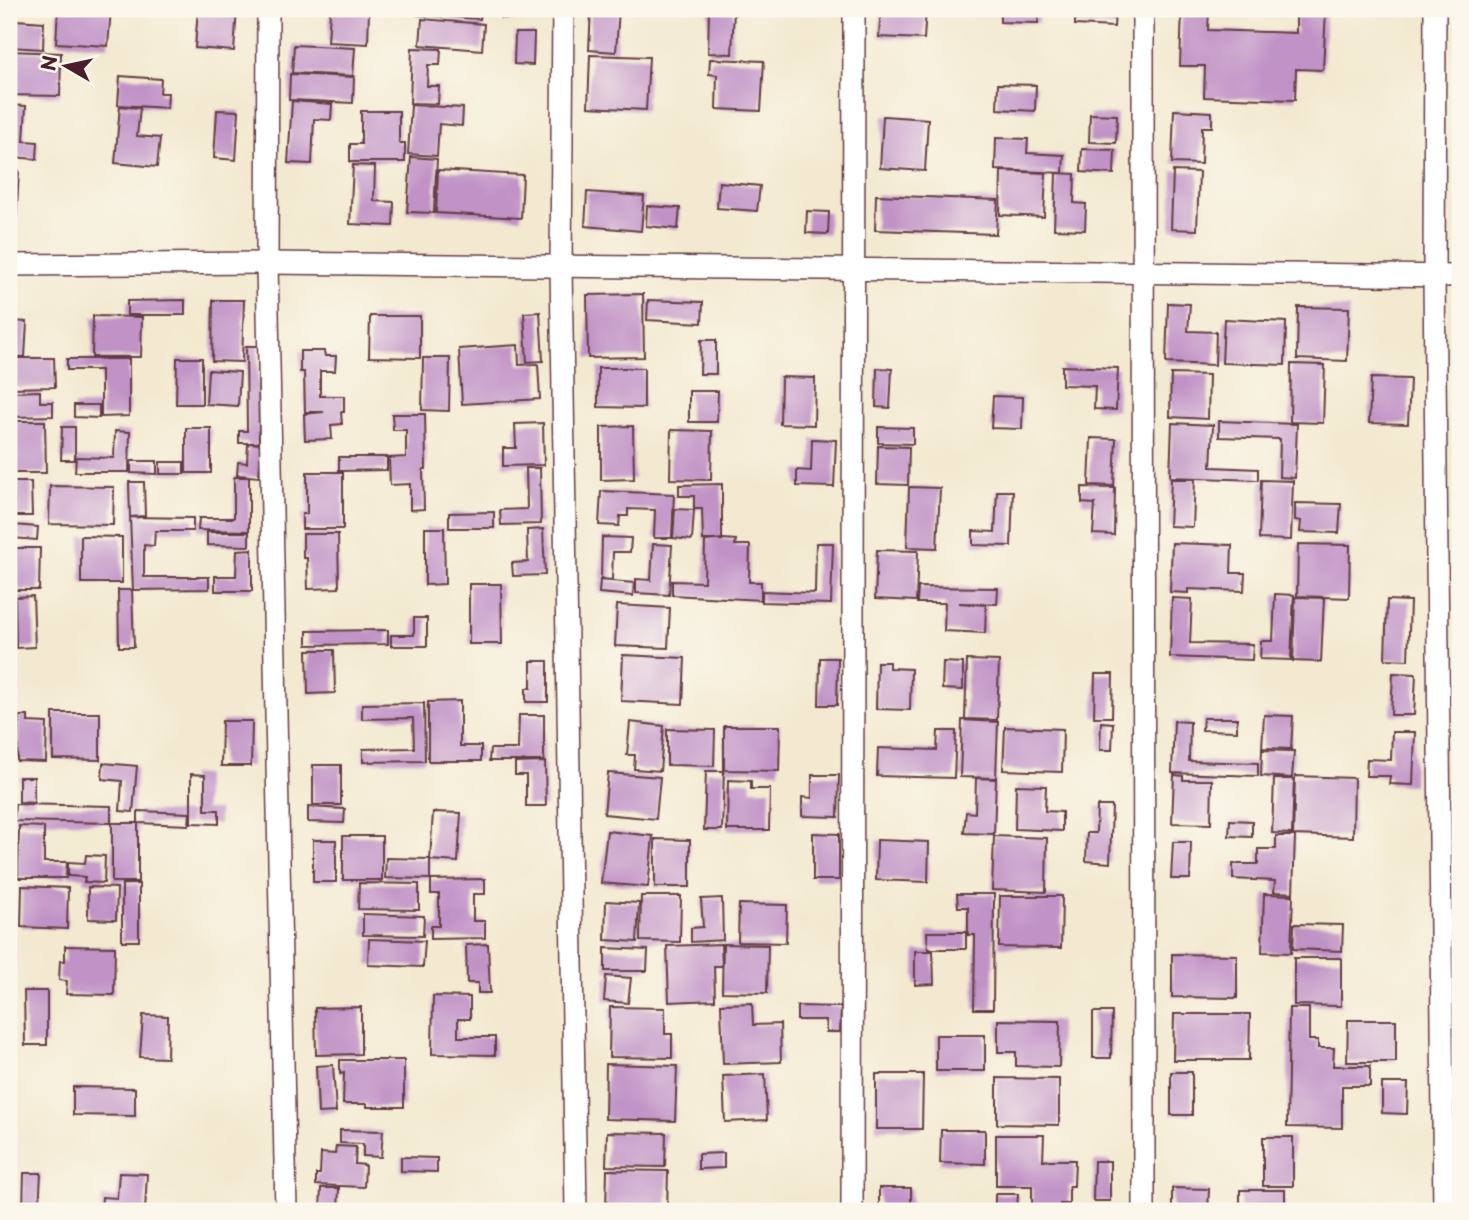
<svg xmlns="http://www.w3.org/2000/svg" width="1469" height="1220" font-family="'Playpen Sans',sans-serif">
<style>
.building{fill:#c092c6}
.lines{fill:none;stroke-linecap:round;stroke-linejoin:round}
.minor-casing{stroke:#633d44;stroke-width:24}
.minor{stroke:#fff;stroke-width:21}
</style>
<rect width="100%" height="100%" fill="#fbf7ec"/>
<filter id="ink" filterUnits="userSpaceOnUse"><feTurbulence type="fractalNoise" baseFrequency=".0143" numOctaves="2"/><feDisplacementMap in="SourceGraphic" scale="14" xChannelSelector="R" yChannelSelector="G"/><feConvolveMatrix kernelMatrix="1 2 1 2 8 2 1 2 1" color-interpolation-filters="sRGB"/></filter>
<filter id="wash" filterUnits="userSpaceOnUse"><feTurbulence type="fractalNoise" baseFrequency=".00686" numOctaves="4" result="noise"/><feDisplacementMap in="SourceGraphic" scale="28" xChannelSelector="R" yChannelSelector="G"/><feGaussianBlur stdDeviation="1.57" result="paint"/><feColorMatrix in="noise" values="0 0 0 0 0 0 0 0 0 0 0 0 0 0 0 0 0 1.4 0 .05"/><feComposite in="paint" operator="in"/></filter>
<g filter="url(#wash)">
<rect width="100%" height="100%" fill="#f3e9d0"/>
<g id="blocks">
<g class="building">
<path d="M 9,9 L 17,9 L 16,20 L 44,22 L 43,49 L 9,47 Z"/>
<path d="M 58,9 L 111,9 L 108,46 L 56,43 Z"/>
<path d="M 198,9 L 237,9 L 234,51 L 195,48 Z"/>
<path d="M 323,9 L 369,9 L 368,44 L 328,42 L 330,11 L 323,11 Z"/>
<path d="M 417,9 L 481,9 L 480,19 L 417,15 Z"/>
<path d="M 501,9 L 533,9 L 532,20 L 501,18 Z"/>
<path d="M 591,9 L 619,9 L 616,52 L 589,50 Z"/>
<path d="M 709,9 L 734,9 L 732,54 L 708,53 Z"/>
<path d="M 881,9 L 926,9 L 924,39 L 879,37 Z"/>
<path d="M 1000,9 L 1039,9 L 1038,23 L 1000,22 Z"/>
<path d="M 1075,9 L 1115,9 L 1114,27 L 1075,25 Z"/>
<path d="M 1182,9 L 1209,9 L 1208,30 L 1296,33 L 1296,9 L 1326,9 L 1323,70 L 1296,69 L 1295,100 L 1204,97 L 1205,66 L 1180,66 Z"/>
<path d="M 422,19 L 484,24 L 482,50 L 420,45 Z"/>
<path d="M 515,33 L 534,33 L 533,65 L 514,64 Z"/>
<path d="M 294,45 L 355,48 L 353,76 L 292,73 Z"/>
<path d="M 412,48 L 441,49 L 440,65 L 428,65 L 427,86 L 439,86 L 438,104 L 410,103 Z"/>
<path d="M 9,51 L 61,53 L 60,96 L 9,95 Z"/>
<path d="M 590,55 L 649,57 L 646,110 L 588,107 Z"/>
<path d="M 710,59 L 764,61 L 761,111 L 716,109 L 717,75 L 709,74 Z"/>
<path d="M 290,74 L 354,77 L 353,103 L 289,100 Z"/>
<path d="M 120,76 L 161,79 L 160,93 L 168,93 L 167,108 L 118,105 Z"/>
<path d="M 998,84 L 1036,85 L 1035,111 L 997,109 Z"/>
<path d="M 292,101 L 332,104 L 331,120 L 314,119 L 312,164 L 288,163 Z"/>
<path d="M 9,105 L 26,106 L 24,141 L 38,142 L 37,159 L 9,157 Z"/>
<path d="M 411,105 L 463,108 L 462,126 L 439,124 L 437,156 L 408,154 Z"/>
<path d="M 120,106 L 140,108 L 137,136 L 160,138 L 157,167 L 115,163 Z"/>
<path d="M 217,110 L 239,111 L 236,160 L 214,158 Z"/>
<path d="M 1174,110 L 1212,112 L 1212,127 L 1202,127 L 1201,164 L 1172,163 Z"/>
<path d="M 361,111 L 399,111 L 399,143 L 405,143 L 405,162 L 350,162 L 350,144 L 361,144 Z"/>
<path d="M 1090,114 L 1117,115 L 1116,143 L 1089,142 Z"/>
<path d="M 883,116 L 928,119 L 925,171 L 880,168 Z"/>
<path d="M 996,138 L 1028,139 L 1027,153 L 1064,155 L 1063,173 L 995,170 Z"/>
<path d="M 1082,149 L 1115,150 L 1114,174 L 1081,172 Z"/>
<path d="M 411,157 L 437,159 L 434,213 L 407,212 Z"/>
<path d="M 353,165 L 375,166 L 374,201 L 394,202 L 393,226 L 350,224 Z"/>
<path d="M 9,170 L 19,171 L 16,223 L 9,222 Z"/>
<path d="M 438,170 L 523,175 L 521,218 L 436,213 Z"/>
<path d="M 1001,171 L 1046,173 L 1044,217 L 1000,215 Z"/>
<path d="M 1173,171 L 1199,172 L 1197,230 L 1171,229 Z"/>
<path d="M 1056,173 L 1075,174 L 1074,203 L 1086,204 L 1085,230 L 1054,229 Z"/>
<path d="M 719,182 L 760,186 L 757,211 L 717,208 Z"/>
<path d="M 587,192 L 644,196 L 641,231 L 585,226 Z"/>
<path d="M 876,195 L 998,200 L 996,234 L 875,230 Z"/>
<path d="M 647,206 L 680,208 L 678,229 L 646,226 Z"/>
<path d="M 807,211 L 829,212 L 828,234 L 806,233 Z"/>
<path d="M 643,294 L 644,357 L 588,358 L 587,295 Z"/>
<path d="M 185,300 L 185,315 L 127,315 L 127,301 Z"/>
<path d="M 213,300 L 244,300 L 242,362 L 212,361 Z"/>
<path d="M 648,300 L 703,302 L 702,323 L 647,320 Z"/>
<path d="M 1168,303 L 1190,304 L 1188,331 L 1216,332 L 1215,365 L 1166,363 Z"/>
<path d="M 1298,307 L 1349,308 L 1347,361 L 1297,359 Z"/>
<path d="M 540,312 L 543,361 L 527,362 L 524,313 Z"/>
<path d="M 93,316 L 142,317 L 141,357 L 92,357 Z"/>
<path d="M 370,316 L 420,316 L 420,358 L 369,357 Z"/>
<path d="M 1224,319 L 1286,322 L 1285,365 L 1222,363 Z"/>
<path d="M 12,321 L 27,322 L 25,357 L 10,356 Z"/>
<path d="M 701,340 L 716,340 L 716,374 L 700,374 Z"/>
<path d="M 518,345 L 519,365 L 538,364 L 540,399 L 462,404 L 459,349 Z"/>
<path d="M 246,346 L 258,346 L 259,443 L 239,443 L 239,431 L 247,431 Z"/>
<path d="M 300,351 L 324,351 L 325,356 L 336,356 L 335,371 L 320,371 L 320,396 L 344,396 L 344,412 L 341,412 L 342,424 L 331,425 L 332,439 L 305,440 L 304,414 L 324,412 L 305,412 L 304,372 L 300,372 Z"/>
<path d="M 9,358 L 54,358 L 55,387 L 9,388 Z"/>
<path d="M 177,358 L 202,358 L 202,404 L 176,404 Z"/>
<path d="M 423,358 L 450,358 L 449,411 L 422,410 Z"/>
<path d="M 67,359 L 129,359 L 129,416 L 101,417 L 101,370 L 67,370 Z"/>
<path d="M 1291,364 L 1325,365 L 1323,423 L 1290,422 Z"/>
<path d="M 1062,366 L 1118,368 L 1116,410 L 1094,409 L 1095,386 L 1062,385 Z"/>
<path d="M 598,368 L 644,368 L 644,408 L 598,407 Z"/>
<path d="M 877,368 L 892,369 L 890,408 L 876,407 Z"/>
<path d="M 208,370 L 240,372 L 238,406 L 206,404 Z"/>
<path d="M 1171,374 L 1209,375 L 1208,419 L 1170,417 Z"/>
<path d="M 781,377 L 815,378 L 814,425 L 780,424 Z"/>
<path d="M 1371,378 L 1410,379 L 1408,424 L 1369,423 Z"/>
<path d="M 40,391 L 40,402 L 53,402 L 53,416 L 12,417 L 12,392 Z"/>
<path d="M 689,391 L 718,391 L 717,422 L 689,422 Z"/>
<path d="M 993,396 L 1023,397 L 1022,429 L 991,428 Z"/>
<path d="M 74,405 L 99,405 L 99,418 L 74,417 Z"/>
<path d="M 392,414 L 425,414 L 426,469 L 423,469 L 424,509 L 410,510 L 410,484 L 390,485 L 389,458 L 406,457 L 406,430 L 393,430 Z"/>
<path d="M 13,421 L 45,421 L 46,473 L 13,473 Z"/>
<path d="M 1219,421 L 1297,424 L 1295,478 L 1279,477 L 1280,439 L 1219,437 Z"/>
<path d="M 543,423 L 544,465 L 503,466 L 503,448 L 516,448 L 515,424 Z"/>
<path d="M 1172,423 L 1213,425 L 1211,467 L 1258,469 L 1258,480 L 1170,477 Z"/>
<path d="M 633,426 L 634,479 L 601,480 L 601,427 Z"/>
<path d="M 62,427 L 75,427 L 75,460 L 61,460 Z"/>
<path d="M 878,427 L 913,428 L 913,444 L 878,443 Z"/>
<rect x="186" y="428" width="25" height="45"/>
<path d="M 671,430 L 712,431 L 711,480 L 670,479 Z"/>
<path d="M 115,431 L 130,432 L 129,472 L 75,472 L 76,457 L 114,458 Z"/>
<path d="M 1091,438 L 1116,439 L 1114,486 L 1089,485 Z"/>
<path d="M 812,439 L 836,440 L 834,487 L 797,486 L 797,470 L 811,471 Z"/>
<path d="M 248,443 L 261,444 L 259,477 L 237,475 L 238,462 L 247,463 Z"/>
<path d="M 878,446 L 909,447 L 908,485 L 877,484 Z"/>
<path d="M 339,457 L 387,457 L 387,470 L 339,471 Z"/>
<path d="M 131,461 L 157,461 L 157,474 L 131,473 Z"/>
<rect x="160" y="462" width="24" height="12"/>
<path d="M 526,468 L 540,468 L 541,524 L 501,525 L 500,510 L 527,509 Z"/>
<path d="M 307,472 L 343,472 L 343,529 L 302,529 L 302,514 L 307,514 Z"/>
<path d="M 234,477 L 249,477 L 249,531 L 198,530 L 199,518 L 234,518 Z"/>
<path d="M 1171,479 L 1195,479 L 1193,527 L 1169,526 Z"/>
<path d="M 1261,480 L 1293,481 L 1291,540 L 1259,539 Z"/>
<path d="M 13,482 L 31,482 L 32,516 L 14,516 Z"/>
<path d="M 129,482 L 144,482 L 145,516 L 130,517 Z"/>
<path d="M 722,484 L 722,540 L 703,540 L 702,509 L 694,509 L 694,496 L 679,496 L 679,485 Z"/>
<path d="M 50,486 L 114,487 L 113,525 L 49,524 Z"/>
<path d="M 909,487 L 940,488 L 937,548 L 907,547 Z"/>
<path d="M 1082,487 L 1115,488 L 1114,535 L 1093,534 L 1095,504 L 1082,503 Z"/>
<path d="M 601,491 L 674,494 L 672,538 L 654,538 L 655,510 L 628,509 L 628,516 L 620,516 L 619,526 L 599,525 Z"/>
<path d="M 997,491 L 1013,491 L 1011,546 L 973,545 L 973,531 L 995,532 Z"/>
<path d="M 1295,503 L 1341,504 L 1339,533 L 1300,532 L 1301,521 L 1295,520 Z"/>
<path d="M 675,509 L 694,510 L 692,540 L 673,538 Z"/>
<path d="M 494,512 L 494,528 L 449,528 L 449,513 Z"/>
<path d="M 130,517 L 193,518 L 193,531 L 155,531 L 154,546 L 144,545 L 144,577 L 209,577 L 209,589 L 133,590 Z"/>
<path d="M 13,525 L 38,527 L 37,540 L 12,538 Z"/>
<path d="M 425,528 L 444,528 L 445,584 L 425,585 Z"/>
<path d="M 543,529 L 545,575 L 513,576 L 512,563 L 528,562 L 527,530 Z"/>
<path d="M 207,532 L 249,532 L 249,546 L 207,545 Z"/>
<path d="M 303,534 L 338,534 L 339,588 L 308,589 L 307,558 L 303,558 Z"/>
<path d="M 81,536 L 122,537 L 122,583 L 81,583 Z"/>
<path d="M 602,537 L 631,538 L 630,552 L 613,552 L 612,580 L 601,579 Z"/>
<path d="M 723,539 L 736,540 L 735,545 L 750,545 L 749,582 L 761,582 L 761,600 L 672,595 L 672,581 L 704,582 L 705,541 Z"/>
<path d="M 816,543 L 833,543 L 831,604 L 762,602 L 762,591 L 815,593 Z"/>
<path d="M 1172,543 L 1232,545 L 1231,573 L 1245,573 L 1244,591 L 1188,589 L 1188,593 L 1170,592 Z"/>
<path d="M 653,544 L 672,545 L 669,595 L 636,593 L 636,579 L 651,580 Z"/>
<path d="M 1298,544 L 1350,545 L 1349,598 L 1297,596 Z"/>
<path d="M 16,548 L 40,548 L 39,590 L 15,590 Z"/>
<path d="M 252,549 L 252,591 L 215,591 L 215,576 L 236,576 L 237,550 Z"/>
<path d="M 877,550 L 918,551 L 916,601 L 875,599 Z"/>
<path d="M 600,580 L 634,583 L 633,596 L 599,593 Z"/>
<path d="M 469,584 L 501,584 L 502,644 L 469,644 Z"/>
<path d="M 918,587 L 998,588 L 997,604 L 959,603 L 986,605 L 985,633 L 944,631 L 945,603 L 917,603 Z"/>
<path d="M 118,590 L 132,590 L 134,647 L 119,647 Z"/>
<path d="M 1275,594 L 1294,595 L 1291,660 L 1260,659 L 1261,641 L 1273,641 Z"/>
<path d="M 33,596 L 35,647 L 16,648 L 15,597 Z"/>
<path d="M 1295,597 L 1324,598 L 1321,662 L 1293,661 Z"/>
<path d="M 1172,598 L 1192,599 L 1190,643 L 1253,644 L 1252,660 L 1170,657 Z"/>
<path d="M 1387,600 L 1410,601 L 1408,660 L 1385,659 Z"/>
<path d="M 617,605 L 670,608 L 668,648 L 615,646 Z"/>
<path d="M 414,618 L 427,618 L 427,646 L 391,646 L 391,635 L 414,635 Z"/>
<path d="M 388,630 L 388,644 L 307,645 L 307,631 Z"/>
<path d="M 307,650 L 334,650 L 335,693 L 308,694 Z"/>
<path d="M 623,655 L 685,658 L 683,704 L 621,701 Z"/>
<path d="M 820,658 L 838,658 L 837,705 L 819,705 Z"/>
<path d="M 967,660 L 999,661 L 997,720 L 965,719 Z"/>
<path d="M 531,661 L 548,661 L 548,702 L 526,702 L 526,688 L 531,688 Z"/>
<path d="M 877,662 L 889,662 L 889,668 L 911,669 L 910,710 L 876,709 Z"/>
<path d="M 943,662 L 963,663 L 963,690 L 942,689 Z"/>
<path d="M 1393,673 L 1416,674 L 1414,715 L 1391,715 Z"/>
<path d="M 1095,674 L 1113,674 L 1112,717 L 1094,717 Z"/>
<path d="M 460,701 L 460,746 L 481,746 L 481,761 L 428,761 L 428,702 Z"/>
<path d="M 424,703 L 425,761 L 363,762 L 363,749 L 414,748 L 413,718 L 362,719 L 362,704 Z"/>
<path d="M 53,713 L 100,713 L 100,760 L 53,759 Z"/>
<path d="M 519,715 L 544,715 L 544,761 L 489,761 L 490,749 L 518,749 Z"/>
<path d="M 1264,715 L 1293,716 L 1291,749 L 1262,748 Z"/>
<path d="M 19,716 L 28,716 L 28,722 L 47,723 L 46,762 L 17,761 Z"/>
<path d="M 1203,718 L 1237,718 L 1237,731 L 1202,730 Z"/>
<path d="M 962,720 L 998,722 L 996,778 L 960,777 Z"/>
<path d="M 222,721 L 252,721 L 251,766 L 221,766 Z"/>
<path d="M 1174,721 L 1190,722 L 1189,761 L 1258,763 L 1258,776 L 1172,773 Z"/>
<path d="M 630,722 L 664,726 L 660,771 L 634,769 L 635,755 L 627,755 Z"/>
<path d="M 1101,722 L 1113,723 L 1112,750 L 1100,750 Z"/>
<path d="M 724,726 L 780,726 L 779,771 L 724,770 Z"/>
<path d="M 1005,727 L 1063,729 L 1062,772 L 1003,770 Z"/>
<path d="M 667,729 L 715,730 L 714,766 L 667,765 Z"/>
<path d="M 938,731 L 956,731 L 954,778 L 877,776 L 878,748 L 937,750 Z"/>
<path d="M 1392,732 L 1415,732 L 1413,785 L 1389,784 L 1390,776 L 1366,776 L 1367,759 L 1391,760 Z"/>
<path d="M 1262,750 L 1294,751 L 1292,778 L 1261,776 Z"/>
<path d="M 545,762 L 546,806 L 526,806 L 526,775 L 515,775 L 515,763 Z"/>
<path d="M 103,763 L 137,766 L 133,812 L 120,811 L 122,781 L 102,779 Z"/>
<rect x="313" y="765" width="28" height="40"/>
<path d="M 706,771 L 724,771 L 722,830 L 704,830 Z"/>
<path d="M 608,773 L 660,777 L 656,819 L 604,814 Z"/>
<path d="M 191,774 L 205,775 L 205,810 L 219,810 L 219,824 L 191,823 Z"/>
<path d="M 812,775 L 839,775 L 838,817 L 802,816 L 802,797 L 812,798 Z"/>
<path d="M 1174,775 L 1183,776 L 1183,780 L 1212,780 L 1211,824 L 1172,823 Z"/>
<path d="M 1295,776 L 1354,778 L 1353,837 L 1293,835 Z"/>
<path d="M 19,777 L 34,777 L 34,803 L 19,802 Z"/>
<path d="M 976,778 L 996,779 L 994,834 L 964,833 L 966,812 L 975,813 Z"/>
<path d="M 1274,779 L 1294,779 L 1292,834 L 1272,833 Z"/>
<path d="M 728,780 L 751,781 L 751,789 L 770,789 L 769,830 L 727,830 Z"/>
<path d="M 1016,785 L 1046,786 L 1045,811 L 1062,812 L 1062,831 L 1015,829 Z"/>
<path d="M 15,804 L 111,806 L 111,823 L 14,821 Z"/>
<path d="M 1097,806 L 1112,806 L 1110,863 L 1086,861 L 1087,833 L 1096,833 Z"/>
<path d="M 308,807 L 345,809 L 344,823 L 308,822 Z"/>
<path d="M 138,811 L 190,813 L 189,825 L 138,823 Z"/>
<path d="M 433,812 L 461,813 L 458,862 L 430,860 Z"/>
<path d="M 1230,820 L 1252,821 L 1252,837 L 1229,836 Z"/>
<rect x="112" y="823" width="26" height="59"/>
<path d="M 19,826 L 44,827 L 44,862 L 67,862 L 66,878 L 18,878 Z"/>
<path d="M 607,831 L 653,836 L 648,887 L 601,883 Z"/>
<path d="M 813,833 L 839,834 L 839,880 L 813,880 Z"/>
<rect x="343" y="836" width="39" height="44"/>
<path d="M 994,836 L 1047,838 L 1046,892 L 992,890 Z"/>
<path d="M 1276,836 L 1295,836 L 1293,893 L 1274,892 L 1275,881 L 1233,879 L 1233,864 L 1258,864 L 1258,849 L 1276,849 Z"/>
<path d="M 655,839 L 690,840 L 690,887 L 655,887 Z"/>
<rect x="313" y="840" width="23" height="42"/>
<path d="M 877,840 L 929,842 L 928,882 L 876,880 Z"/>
<path d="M 1173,842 L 1191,842 L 1190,879 L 1171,879 Z"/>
<path d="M 86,855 L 105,856 L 104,883 L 84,882 L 85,877 L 68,876 L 68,862 L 85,863 Z"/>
<path d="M 386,858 L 430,859 L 430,879 L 385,878 Z"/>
<path d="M 485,879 L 485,894 L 473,894 L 473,921 L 485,921 L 485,938 L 431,939 L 431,926 L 439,926 L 439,894 L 431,894 L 431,880 Z"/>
<path d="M 359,883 L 419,884 L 419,910 L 358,909 Z"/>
<rect x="122" y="884" width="17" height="57"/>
<path d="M 22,886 L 68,888 L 67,929 L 21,927 Z"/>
<path d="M 88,887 L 117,888 L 116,920 L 88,919 Z"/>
<path d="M 957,894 L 994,894 L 993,1009 L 974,1009 L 975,935 L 968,935 L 968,907 L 958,907 Z"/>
<path d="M 1264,894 L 1293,895 L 1291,953 L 1262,952 Z"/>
<path d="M 641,896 L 681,896 L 680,942 L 640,941 Z"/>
<path d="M 1000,896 L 1062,896 L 1061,948 L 999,947 Z"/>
<path d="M 722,898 L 723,940 L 691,942 L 691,928 L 703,927 L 701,899 Z"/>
<path d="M 606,901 L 639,903 L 637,942 L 605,940 Z"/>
<path d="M 739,904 L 787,905 L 786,943 L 738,942 Z"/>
<path d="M 363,914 L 424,916 L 423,936 L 363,935 Z"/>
<path d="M 1294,924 L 1343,925 L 1342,951 L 1293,949 Z"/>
<path d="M 927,932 L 966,932 L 966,949 L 928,949 Z"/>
<path d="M 369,939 L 425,941 L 423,967 L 368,965 Z"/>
<path d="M 488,944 L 490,993 L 478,993 L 478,983 L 467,983 L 466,945 Z"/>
<path d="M 721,944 L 722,966 L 714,966 L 715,1000 L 669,1002 L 667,946 Z"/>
<path d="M 723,944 L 768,945 L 767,993 L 722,992 Z"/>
<path d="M 65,946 L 115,947 L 114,995 L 66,994 L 67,981 L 59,980 L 60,961 L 65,961 Z"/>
<path d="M 605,948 L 648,950 L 647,971 L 605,971 Z"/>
<path d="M 915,951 L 933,951 L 934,984 L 915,985 Z"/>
<path d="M 1172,954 L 1237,955 L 1237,998 L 1172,997 Z"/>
<path d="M 1294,958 L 1341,958 L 1341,1006 L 1294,1005 Z"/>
<path d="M 606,976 L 631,978 L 628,1003 L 604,1001 Z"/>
<path d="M 24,991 L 47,991 L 47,1045 L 25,1045 Z"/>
<path d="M 433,996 L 470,997 L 470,1019 L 458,1019 L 458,1037 L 495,1037 L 495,1055 L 432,1054 Z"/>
<path d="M 752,1003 L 753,1025 L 780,1024 L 781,1062 L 723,1064 L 721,1004 Z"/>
<path d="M 797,1006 L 841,1007 L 840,1032 L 826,1032 L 826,1020 L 797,1020 Z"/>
<path d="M 361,1007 L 361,1054 L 316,1055 L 315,1008 Z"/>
<path d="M 610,1007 L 665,1008 L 665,1034 L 672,1034 L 672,1058 L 609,1057 Z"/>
<path d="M 1289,1008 L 1309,1008 L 1309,1040 L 1318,1040 L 1318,1048 L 1334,1048 L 1333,1066 L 1370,1066 L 1370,1086 L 1342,1086 L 1342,1128 L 1287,1127 Z"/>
<path d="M 1093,1012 L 1112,1012 L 1111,1058 L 1093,1058 Z"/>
<path d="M 1174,1014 L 1250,1014 L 1249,1060 L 1173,1060 Z"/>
<path d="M 143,1015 L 168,1016 L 167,1058 L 140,1057 Z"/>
<path d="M 998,1020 L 1060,1021 L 1059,1067 L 1016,1066 L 1016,1052 L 998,1052 Z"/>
<path d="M 1348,1020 L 1396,1020 L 1396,1062 L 1347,1062 Z"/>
<rect x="936" y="1035" width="49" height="36"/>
<path d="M 340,1060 L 404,1060 L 404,1107 L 367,1107 L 367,1104 L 343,1104 L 344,1073 L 340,1074 Z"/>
<path d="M 606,1064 L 677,1066 L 675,1121 L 605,1119 Z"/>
<path d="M 333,1065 L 336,1112 L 318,1113 L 316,1066 Z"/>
<rect x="1171" y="1072" width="21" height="43"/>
<path d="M 765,1074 L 767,1120 L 725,1122 L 723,1076 Z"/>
<path d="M 876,1074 L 923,1074 L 922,1129 L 876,1129 Z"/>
<path d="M 997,1078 L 1059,1079 L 1059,1125 L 997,1124 Z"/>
<path d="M 1382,1083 L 1408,1083 L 1407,1114 L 1382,1113 Z"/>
<path d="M 73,1087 L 135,1088 L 135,1116 L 73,1115 Z"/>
<path d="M 340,1130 L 383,1131 L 381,1157 L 363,1156 L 363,1144 L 340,1143 Z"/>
<path d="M 941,1130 L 985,1130 L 985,1164 L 940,1163 Z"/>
<path d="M 607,1132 L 666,1133 L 665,1167 L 606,1166 Z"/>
<path d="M 996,1135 L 1044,1135 L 1043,1160 L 1075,1160 L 1074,1186 L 1069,1186 L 1069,1204 L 1060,1204 L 1060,1211 L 1032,1211 L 1032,1186 L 996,1186 Z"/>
<rect x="1263" y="1137" width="30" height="49"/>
<path d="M 336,1146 L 356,1147 L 355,1164 L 365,1165 L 364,1187 L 316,1185 L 316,1174 L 320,1174 L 321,1153 L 335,1154 Z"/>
<path d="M 724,1153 L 724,1168 L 698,1169 L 698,1154 Z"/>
<path d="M 401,1157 L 437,1158 L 437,1172 L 401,1171 Z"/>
<path d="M 1094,1161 L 1110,1161 L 1110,1201 L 1093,1201 Z"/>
<path d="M 607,1170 L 668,1171 L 667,1211 L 606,1211 Z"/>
<path d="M 24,1173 L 41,1173 L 39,1211 L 23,1211 Z"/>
<path d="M 119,1173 L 147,1174 L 145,1211 L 101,1210 L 102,1197 L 117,1198 Z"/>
<path d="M 321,1188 L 339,1188 L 338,1211 L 320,1211 Z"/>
<path d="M 879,1188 L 911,1188 L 911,1208 L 899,1208 L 898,1211 L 879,1211 Z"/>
<path d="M 1172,1188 L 1209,1189 L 1208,1211 L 1172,1211 Z"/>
<rect x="1240" y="1190" width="45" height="21"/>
<path d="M 995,1194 L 1018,1194 L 1017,1211 L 995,1211 Z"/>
</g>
</g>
</g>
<g filter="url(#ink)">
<use href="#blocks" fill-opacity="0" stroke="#633d44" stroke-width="2"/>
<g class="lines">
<defs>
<g id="minor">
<path d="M 268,9 L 267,263 L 286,1211"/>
<path d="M 563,9 L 561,267 L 576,1211"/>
<path d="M 1143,9 L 1144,1211"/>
<path d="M 1435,9 L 1434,277 L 1444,1211"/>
<path d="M 9,265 L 267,263 L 1460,276"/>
<path d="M 852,1211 L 854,9"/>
</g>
</defs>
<use href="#minor" class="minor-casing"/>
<use href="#minor" class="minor"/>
</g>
</g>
<rect width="1469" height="1220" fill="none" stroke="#fbf7ec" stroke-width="35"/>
<g transform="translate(66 66) rotate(279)" stroke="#fbf7ec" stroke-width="5" paint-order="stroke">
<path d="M0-5L12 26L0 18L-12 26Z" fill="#4a1f2b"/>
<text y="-10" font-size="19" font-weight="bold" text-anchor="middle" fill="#4a1f2b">N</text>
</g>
</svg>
